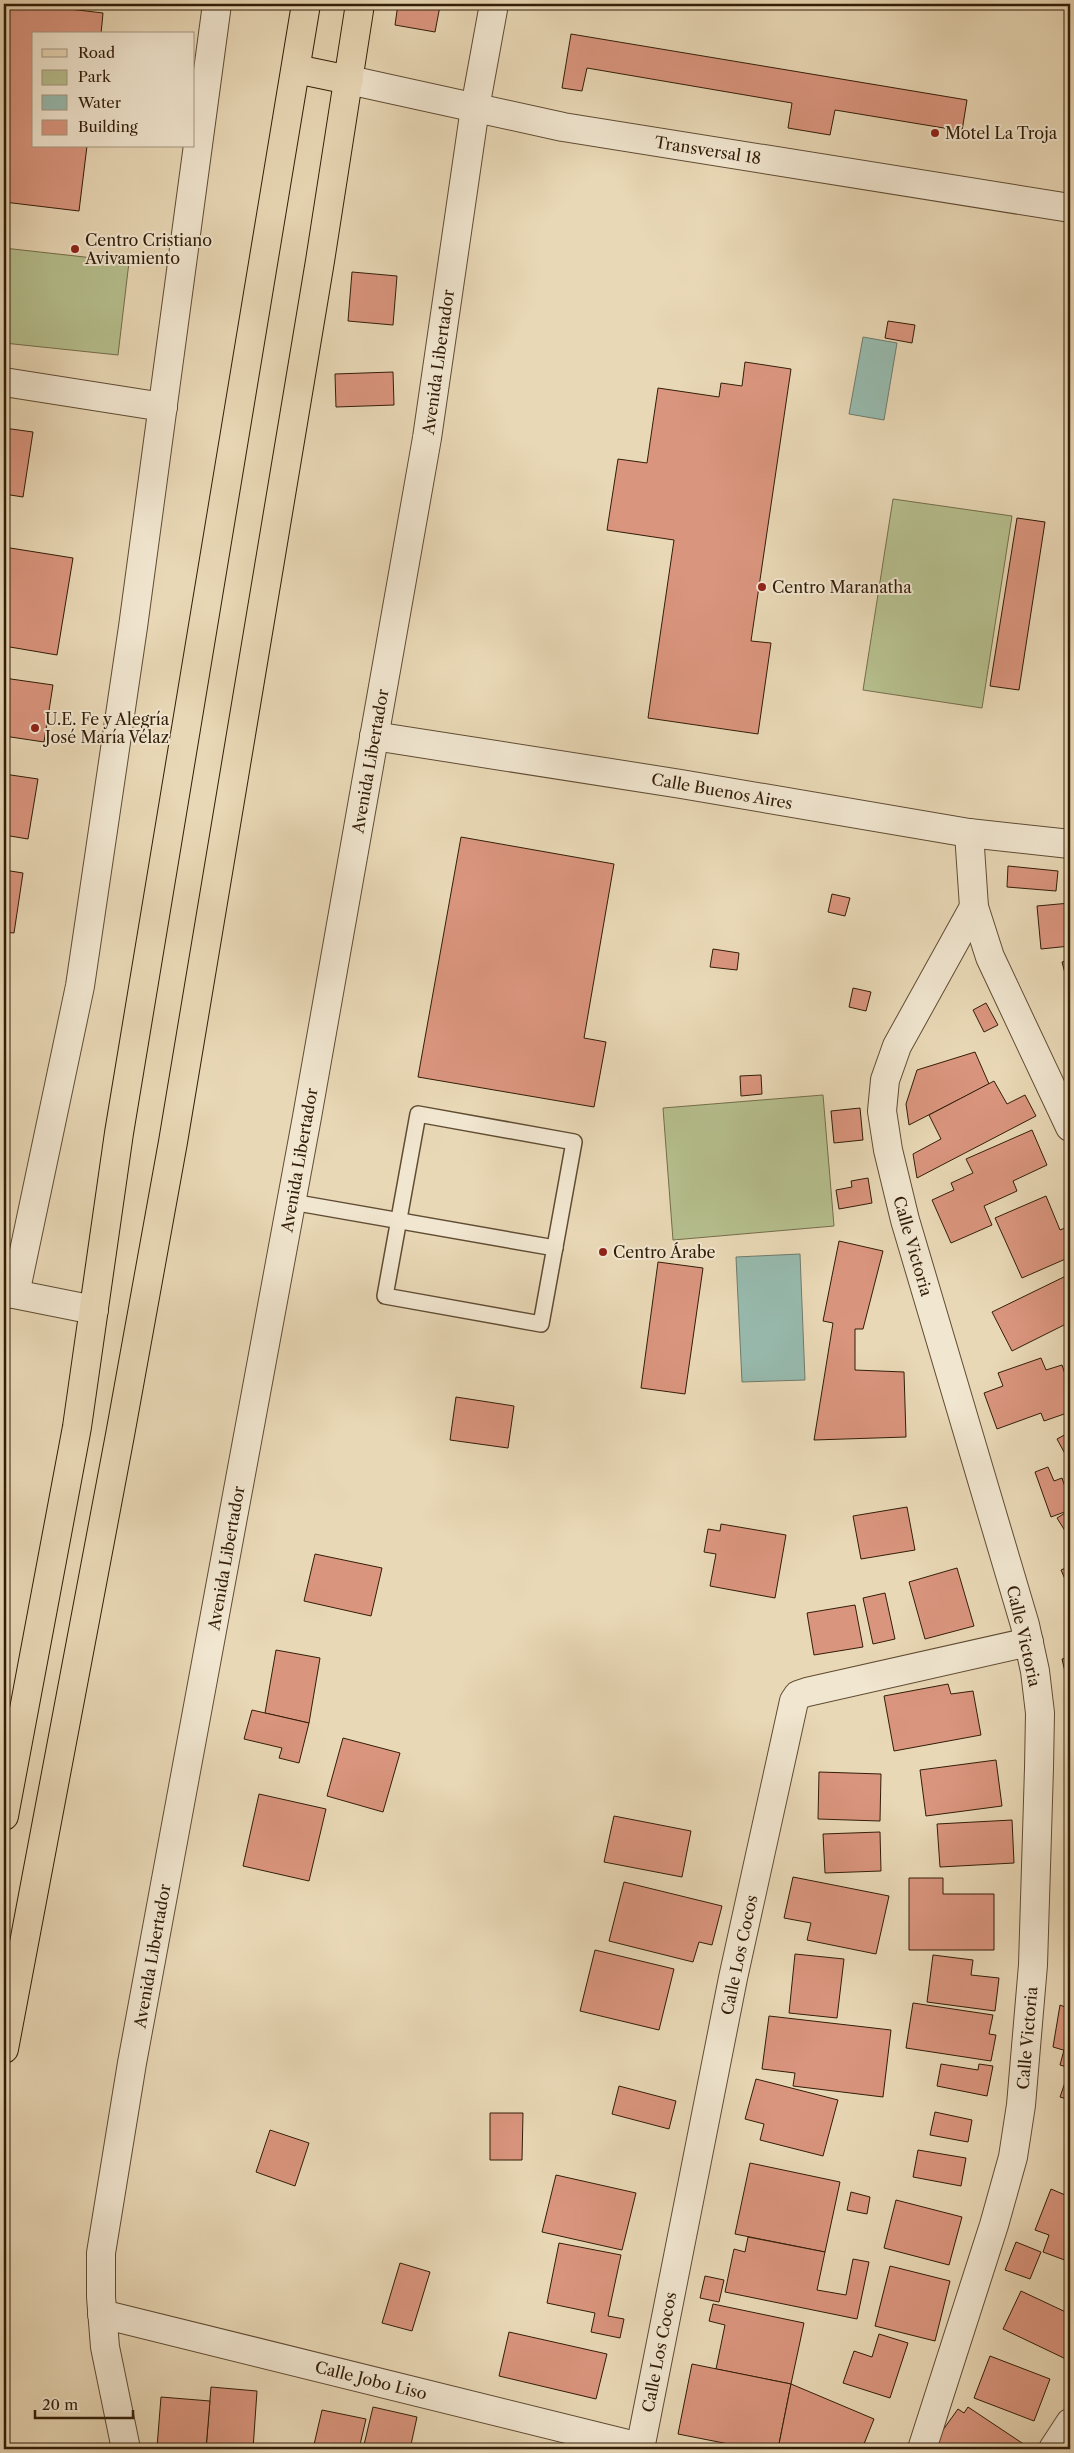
<svg xmlns="http://www.w3.org/2000/svg" width="1074" height="2453" font-family="'Libre Caslon Text',serif">
<style>
.green{fill:#b6bf8e;stroke:#746e4a}
.water{fill:#97baae;stroke:#6f7b6b}
.building{fill:#da957e;stroke:#321d07}
.lines{fill:none;stroke-linecap:round;stroke-linejoin:round}
.lane-casing{stroke:#604c33;stroke-width:18}
.street-casing{stroke:#604c33;stroke-width:30}
.primary-casing{stroke:#321d07;stroke-width:30}
.lane{stroke:#f1e6d0;stroke-width:15}
.street{stroke:#f1e6d0;stroke-width:28}
.primary{stroke:#e9d8b6;stroke-width:28}
.poi-dot{fill:#8f2418;stroke:#f1e6d0;stroke-width:2}
.labels{text-anchor:middle;dominant-baseline:central;stroke-width:4;stroke-linejoin:round;paint-order:stroke}
.poi-label{font-size:16px;fill:#321d07;stroke:#f1e6d0;text-anchor:start}
.street-label{font-size:16px;fill:#321d07;stroke:#f1e6d0}
</style>
<rect width="100%" height="100%" fill="#e9d8b6"/>
<filter id="stains"><feTurbulence type="fractalNoise" baseFrequency=".004" numOctaves="4"/><feColorMatrix values="0 0 0 0 .2 0 0 0 0 .09 0 0 0 0 .02 0 0 0 .5 -.17"/></filter>
<radialGradient id="worn" r=".72"><stop offset=".6" stop-color="#630" stop-opacity="0"/><stop offset="1" stop-color="#630" stop-opacity=".3"/></radialGradient>
<g class="green">
<path d="M 4,248 L 129,262 L 118,355 L 4,343 Z"/>
<path d="M 893,499 L 1012,516 L 982,708 L 863,690 Z"/>
<path d="M 823,1095 L 834,1226 L 673,1240 L 663,1108 Z"/>
</g>
<g class="water">
<path d="M 863,337 L 897,343 L 884,420 L 849,414 Z"/>
<path d="M 800,1254 L 805,1380 L 742,1382 L 736,1257 Z"/>
</g>
<g class="building">
<path d="M 4,4 L 28,4 L 103,13 L 101,34 L 34,34 L 34,146 L 87,146 L 79,211 L 4,202 Z"/>
<path d="M 398,4 L 440,6 L 435,32 L 395,25 Z"/>
<path d="M 571,34 L 967,100 L 962,131 L 835,110 L 830,135 L 788,128 L 792,103 L 587,68 L 582,91 L 562,88 Z"/>
<path d="M 352,272 L 397,276 L 393,325 L 348,321 Z"/>
<path d="M 888,321 L 915,325 L 912,343 L 885,338 Z"/>
<path d="M 745,362 L 791,369 L 751,641 L 771,643 L 758,734 L 648,718 L 674,540 L 607,530 L 618,459 L 647,463 L 658,388 L 719,397 L 721,383 L 742,386 Z"/>
<path d="M 393,372 L 394,405 L 336,407 L 335,374 Z"/>
<path d="M 4,428 L 33,432 L 23,497 L 4,494 Z"/>
<path d="M 1017,518 L 1045,522 L 1019,690 L 990,686 Z"/>
<path d="M 4,547 L 73,558 L 57,655 L 4,646 Z"/>
<path d="M 4,678 L 53,685 L 44,742 L 4,736 Z"/>
<path d="M 4,774 L 38,779 L 28,839 L 4,835 Z"/>
<path d="M 461,837 L 614,864 L 584,1038 L 606,1042 L 594,1107 L 418,1077 Z"/>
<path d="M 1008,866 L 1058,871 L 1056,891 L 1007,887 Z"/>
<path d="M 4,870 L 23,873 L 14,933 L 4,932 Z"/>
<path d="M 832,894 L 850,898 L 845,916 L 828,912 Z"/>
<path d="M 1070,903 L 1070,946 L 1041,949 L 1037,906 Z"/>
<path d="M 713,949 L 739,953 L 737,970 L 710,967 Z"/>
<path d="M 1070,960 L 1070,992 L 1062,962 Z"/>
<path d="M 853,988 L 871,992 L 866,1011 L 849,1007 Z"/>
<path d="M 986,1003 L 998,1025 L 984,1032 L 973,1010 Z"/>
<path d="M 1070,1007 L 1070,1030 L 1065,1009 Z"/>
<path d="M 975,1052 L 989,1084 L 909,1125 L 906,1104 L 917,1070 Z"/>
<path d="M 761,1075 L 762,1094 L 741,1096 L 740,1076 Z"/>
<path d="M 994,1081 L 1007,1104 L 1025,1095 L 1036,1116 L 917,1178 L 913,1154 L 941,1139 L 929,1115 Z"/>
<path d="M 860,1108 L 863,1140 L 834,1143 L 831,1111 Z"/>
<path d="M 1032,1130 L 1047,1165 L 1013,1181 L 1017,1191 L 984,1206 L 992,1225 L 951,1243 L 932,1200 L 954,1190 L 951,1183 L 973,1173 L 966,1159 Z"/>
<path d="M 868,1178 L 872,1203 L 839,1209 L 836,1190 L 852,1187 L 851,1181 Z"/>
<path d="M 1046,1196 L 1060,1230 L 1070,1226 L 1070,1257 L 1022,1278 L 995,1218 Z"/>
<path d="M 839,1241 L 883,1251 L 863,1329 L 855,1329 L 855,1370 L 904,1372 L 906,1437 L 814,1440 L 833,1323 L 823,1321 Z"/>
<path d="M 658,1262 L 703,1268 L 685,1394 L 641,1388 Z"/>
<path d="M 1070,1274 L 1070,1322 L 1012,1351 L 992,1312 Z"/>
<path d="M 1041,1358 L 1046,1370 L 1062,1365 L 1070,1389 L 1070,1412 L 1044,1421 L 1041,1413 L 997,1429 L 984,1393 L 1003,1386 L 998,1373 Z"/>
<path d="M 456,1397 L 514,1406 L 508,1448 L 450,1440 Z"/>
<path d="M 1070,1432 L 1070,1463 L 1057,1439 Z"/>
<path d="M 1048,1467 L 1054,1481 L 1062,1478 L 1070,1502 L 1070,1510 L 1051,1517 L 1035,1472 Z"/>
<path d="M 907,1507 L 915,1550 L 861,1559 L 853,1516 Z"/>
<path d="M 1070,1510 L 1070,1533 L 1067,1534 L 1057,1518 Z"/>
<path d="M 721,1524 L 786,1535 L 775,1598 L 710,1586 L 716,1554 L 704,1552 L 708,1529 L 720,1531 Z"/>
<path d="M 315,1554 L 382,1568 L 371,1616 L 304,1601 Z"/>
<path d="M 1070,1566 L 1070,1585 L 1068,1586 L 1061,1570 Z"/>
<path d="M 957,1568 L 974,1626 L 925,1639 L 909,1582 Z"/>
<path d="M 885,1593 L 895,1639 L 873,1644 L 863,1598 Z"/>
<path d="M 855,1605 L 863,1647 L 814,1655 L 807,1613 Z"/>
<path d="M 276,1650 L 320,1658 L 309,1723 L 265,1713 Z"/>
<path d="M 1070,1657 L 1070,1685 L 1068,1685 L 1062,1659 Z"/>
<path d="M 948,1684 L 951,1694 L 973,1691 L 981,1735 L 894,1751 L 884,1696 Z"/>
<path d="M 252,1710 L 309,1723 L 299,1763 L 279,1758 L 282,1748 L 244,1739 Z"/>
<path d="M 343,1738 L 400,1753 L 383,1812 L 327,1796 Z"/>
<path d="M 996,1760 L 1002,1806 L 926,1816 L 920,1770 Z"/>
<path d="M 819,1772 L 881,1774 L 880,1821 L 818,1819 Z"/>
<path d="M 259,1794 L 326,1809 L 309,1881 L 243,1866 Z"/>
<path d="M 614,1816 L 691,1831 L 682,1877 L 604,1862 Z"/>
<path d="M 1012,1820 L 1014,1863 L 940,1867 L 937,1824 Z"/>
<path d="M 880,1832 L 881,1871 L 825,1873 L 823,1834 Z"/>
<path d="M 793,1877 L 889,1896 L 876,1954 L 807,1940 L 811,1923 L 784,1918 Z"/>
<path d="M 909,1878 L 943,1878 L 943,1894 L 994,1894 L 994,1950 L 909,1950 Z"/>
<path d="M 624,1882 L 722,1906 L 712,1945 L 699,1942 L 693,1962 L 609,1941 Z"/>
<path d="M 595,1950 L 674,1969 L 659,2030 L 580,2011 Z"/>
<path d="M 795,1954 L 844,1959 L 837,2018 L 789,2013 Z"/>
<path d="M 933,1955 L 973,1960 L 971,1975 L 999,1978 L 995,2011 L 927,2002 Z"/>
<path d="M 913,2003 L 993,2015 L 989,2034 L 996,2035 L 991,2061 L 906,2048 Z"/>
<path d="M 1060,2005 L 1070,2009 L 1070,2052 L 1053,2047 Z"/>
<path d="M 769,2016 L 891,2030 L 883,2097 L 793,2086 L 795,2073 L 762,2069 Z"/>
<path d="M 1064,2050 L 1070,2052 L 1070,2100 L 1060,2097 L 1070,2068 L 1060,2065 Z"/>
<path d="M 941,2064 L 978,2070 L 979,2064 L 993,2066 L 987,2096 L 937,2086 Z"/>
<path d="M 756,2079 L 838,2100 L 823,2156 L 760,2140 L 764,2124 L 745,2119 Z"/>
<path d="M 619,2086 L 676,2101 L 669,2129 L 612,2114 Z"/>
<path d="M 935,2112 L 972,2120 L 968,2142 L 930,2135 Z"/>
<path d="M 490,2113 L 523,2113 L 522,2160 L 490,2160 Z"/>
<path d="M 270,2130 L 309,2143 L 295,2186 L 256,2172 Z"/>
<path d="M 918,2150 L 966,2158 L 961,2186 L 913,2177 Z"/>
<path d="M 750,2163 L 840,2182 L 825,2252 L 735,2234 Z"/>
<path d="M 556,2175 L 636,2193 L 622,2250 L 542,2232 Z"/>
<path d="M 1051,2189 L 1070,2197 L 1070,2262 L 1043,2252 L 1049,2235 L 1035,2230 Z"/>
<path d="M 851,2192 L 870,2197 L 867,2214 L 847,2210 Z"/>
<path d="M 896,2200 L 962,2217 L 949,2265 L 884,2248 Z"/>
<path d="M 748,2237 L 825,2252 L 817,2290 L 846,2295 L 853,2259 L 869,2262 L 857,2319 L 725,2292 L 734,2249 L 745,2252 Z"/>
<path d="M 1016,2242 L 1041,2252 L 1030,2279 L 1005,2270 Z"/>
<path d="M 559,2243 L 621,2255 L 608,2316 L 624,2319 L 620,2338 L 591,2332 L 595,2313 L 547,2303 Z"/>
<path d="M 400,2263 L 430,2272 L 412,2331 L 382,2323 Z"/>
<path d="M 890,2266 L 950,2281 L 935,2341 L 875,2326 Z"/>
<path d="M 705,2276 L 724,2280 L 719,2302 L 700,2298 Z"/>
<path d="M 1021,2291 L 1070,2314 L 1070,2355 L 1068,2360 L 1003,2329 Z"/>
<path d="M 713,2304 L 804,2323 L 791,2384 L 716,2369 L 725,2325 L 709,2321 Z"/>
<path d="M 509,2332 L 607,2354 L 596,2399 L 499,2376 Z"/>
<path d="M 879,2334 L 908,2343 L 890,2398 L 843,2383 L 854,2351 L 872,2357 Z"/>
<path d="M 990,2356 L 1050,2379 L 1034,2421 L 974,2398 Z"/>
<path d="M 692,2364 L 791,2384 L 778,2449 L 754,2449 L 678,2434 Z"/>
<path d="M 791,2384 L 874,2419 L 862,2449 L 778,2449 Z"/>
<path d="M 211,2387 L 257,2391 L 253,2449 L 206,2449 Z"/>
<path d="M 161,2397 L 210,2401 L 206,2449 L 157,2447 Z"/>
<path d="M 373,2407 L 417,2417 L 410,2449 L 363,2449 Z"/>
<path d="M 968,2407 L 1031,2449 L 948,2449 L 935,2441 L 958,2409 L 964,2413 Z"/>
<path d="M 322,2410 L 366,2419 L 359,2449 L 313,2449 Z"/>
<path d="M 456,2445 L 475,2449 L 455,2449 Z"/>
</g>
<g class="lines">
<defs>
<g id="lane">
<path d="M 418,1114 L 574,1142 L 541,1324 L 385,1296 Z"/>
<path d="M 292,1202 L 555,1248"/>
</g>
<g id="street">
<path d="M 349,80 L 563,127 L 1070,208"/>
<path d="M 4,382 L 163,407"/>
<path d="M 374,736 L 681,784 L 969,833 L 1070,844"/>
<path d="M 969,833 L 974,907 L 990,957 L 1070,1127"/>
<path d="M 4,1292 L 94,1310"/>
<path d="M 15,1294 L 80,986 L 133,627 L 217,4"/>
<path d="M 102,2314 L 640,2447"/>
<path d="M 126,2449 L 105,2347 L 101,2297 L 101,2253 L 132,2063 L 307,1117 L 427,438 L 475,108 L 494,4"/>
<path d="M 640,2449 L 733,1978 L 794,1701 L 798,1695 L 807,1692 L 1029,1642"/>
<path d="M 922,2449 L 994,2225 L 1013,2157 L 1021,2105 L 1033,1965 L 1039,1768 L 1040,1713 L 1035,1671 L 1025,1625 L 905,1220 L 888,1150 L 882,1111 L 885,1080 L 897,1046 L 974,907"/>
<path d="M 1053,2449 L 1070,2423"/>
</g>
<g id="primary">
<path d="M 296,69 L 349,80"/>
<path d="M 4,1816 L 77,1427 L 119,1133 L 306,4"/>
<path d="M 4,2049 L 120,1435 L 173,1142 L 320,261 L 360,4"/>
</g>
</defs>
<use href="#lane" class="lane-casing"/>
<use href="#street" class="street-casing"/>
<use href="#primary" class="primary-casing"/>
<use href="#lane" class="lane"/>
<use href="#street" class="street"/>
<use href="#primary" class="primary"/>
</g>
<g class="poi-dot">
<circle cx="935" cy="133" r="5"/>
<circle cx="75" cy="249" r="5"/>
<circle cx="762" cy="587" r="5"/>
<circle cx="35" cy="728" r="5"/>
<circle cx="603" cy="1252" r="5"/>
</g>
<g class="labels">
<g class="poi-label">
<text x="945" y="133">Motel La Troja</text>
<text x="85" y="240">Centro Cristiano<tspan x="85" dy="18">Avivamiento</tspan></text>
<text x="772" y="587">Centro Maranatha</text>
<text x="45" y="719">U.E. Fe y Alegría<tspan x="45" dy="18">José María Vélaz</tspan></text>
<text x="613" y="1252">Centro Árabe</text>
</g>
<g class="street-label">
<text transform="translate(708 150) rotate(9)">Transversal 18</text>
<text transform="translate(438 362) rotate(-82)">Avenida Libertador</text>
<text transform="translate(370 761) rotate(-80)">Avenida Libertador</text>
<text transform="translate(722 791) rotate(10)">Calle Buenos Aires</text>
<text transform="translate(299 1160) rotate(-80)">Avenida Libertador</text>
<text transform="translate(913 1246) rotate(74)">Calle Victoria</text>
<text transform="translate(226 1558) rotate(-80)">Avenida Libertador</text>
<text transform="translate(1024 1636) rotate(77)">Calle Victoria</text>
<text transform="translate(739 1955) rotate(-78)">Calle Los Cocos</text>
<text transform="translate(152 1956) rotate(-80)">Avenida Libertador</text>
<text transform="translate(1027 2038) rotate(-85)">Calle Victoria</text>
<text transform="translate(659 2352) rotate(-79)">Calle Los Cocos</text>
<text transform="translate(371 2380) rotate(14)">Calle Jobo Liso</text>
</g>
</g>
<rect width="1074" height="2453" fill="none" stroke="#e9d8b6" stroke-width="20"/>
<rect x="5" y="5" width="1064" height="2443" fill="none" stroke="#321d07" stroke-width="2.5"/>
<rect x="10" y="10" width="1054" height="2433" fill="none" stroke="#321d07"/>
<rect x="32" y="32" width="162" height="115" fill="#f1e6d0" stroke="#a59680"/>
<rect x="42" y="49" width="25" height="8" fill="#e9d8b6" stroke="#a59680"/>
<text x="78" y="58" font-size="15" fill="#321d07">Road</text>
<rect x="42" y="70" width="25" height="15" fill="#b6bf8e" stroke="#a59680"/>
<text x="78" y="82" font-size="15" fill="#321d07">Park</text>
<rect x="42" y="95" width="25" height="15" fill="#97baae" stroke="#a59680"/>
<text x="78" y="108" font-size="15" fill="#321d07">Water</text>
<rect x="42" y="120" width="25" height="15" fill="#da957e" stroke="#a59680"/>
<text x="78" y="132" font-size="15" fill="#321d07">Building</text>
<path d="M35 2410v8h98v-8" fill="none" stroke="#321d07" stroke-width="2.5"/>
<text x="42" y="2410" font-size="15" fill="#321d07" stroke="#f1e6d0" stroke-width="4" paint-order="stroke">20 m</text>
<rect width="100%" height="100%" filter="url(#stains)"/>
<rect width="100%" height="100%" fill="url(#worn)"/>
</svg>
